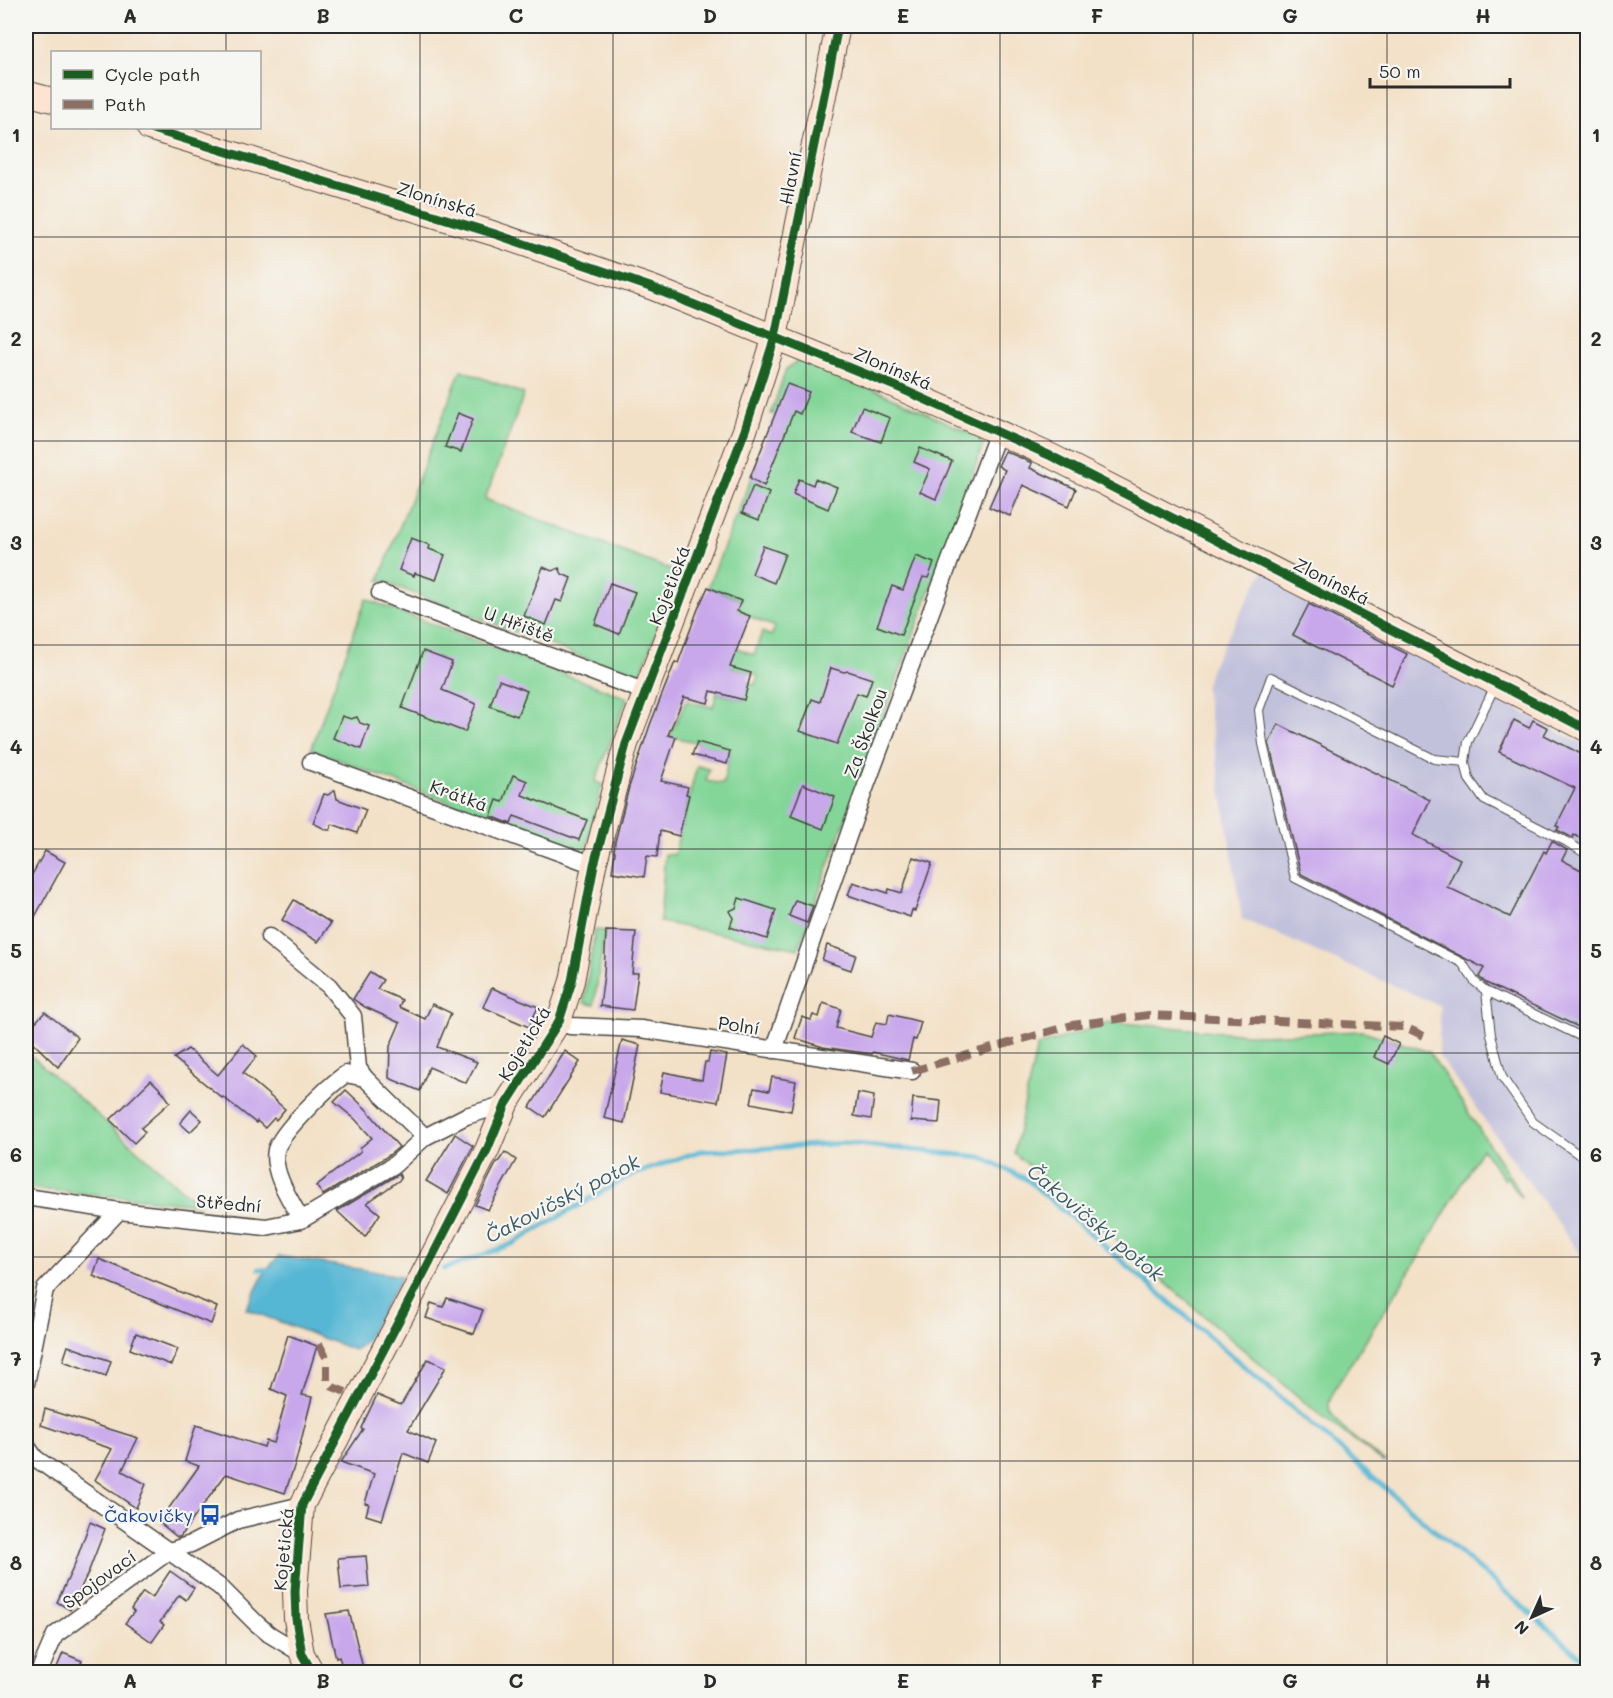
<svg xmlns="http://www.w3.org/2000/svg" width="1613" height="1698" font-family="Mali,sans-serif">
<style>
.industrial{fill:#c2c1dc}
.green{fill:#83d698;stroke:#578062;stroke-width:1.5}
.water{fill:#56b7d4;stroke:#407180;stroke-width:1.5}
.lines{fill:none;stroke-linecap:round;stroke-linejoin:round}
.stream{stroke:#56b7d4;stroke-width:5}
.building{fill:#c8a7eb}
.lane-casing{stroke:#494642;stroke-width:10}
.street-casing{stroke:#494642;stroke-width:19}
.secondary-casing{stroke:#494642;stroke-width:26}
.lane{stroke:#fff;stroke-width:8}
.street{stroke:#fff;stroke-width:16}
.secondary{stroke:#fde4d0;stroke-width:24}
.quiet{stroke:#8d6e63;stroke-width:8;stroke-dasharray:15 8;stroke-linecap:butt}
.cycleway-casing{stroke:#f6f6f2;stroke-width:13}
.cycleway{stroke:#1b5e20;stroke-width:9}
.grid{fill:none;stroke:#2b2b2b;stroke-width:1.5;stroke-opacity:0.55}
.labels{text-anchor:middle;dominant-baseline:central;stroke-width:4.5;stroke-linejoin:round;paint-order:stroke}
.street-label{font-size:18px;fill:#2b2b2b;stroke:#f6f6f2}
.transit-label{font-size:18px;fill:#164399;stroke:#f6f6f2;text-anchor:end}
.water-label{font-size:20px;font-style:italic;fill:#3a5c66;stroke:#f6f6f2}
.neatline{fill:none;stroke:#2b2b2b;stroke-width:2}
.grid-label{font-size:20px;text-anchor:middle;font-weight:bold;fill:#2b2b2b}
</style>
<rect width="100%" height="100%" fill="#f6f6f2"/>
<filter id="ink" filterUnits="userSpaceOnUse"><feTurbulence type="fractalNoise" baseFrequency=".0167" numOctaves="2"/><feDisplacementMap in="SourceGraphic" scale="12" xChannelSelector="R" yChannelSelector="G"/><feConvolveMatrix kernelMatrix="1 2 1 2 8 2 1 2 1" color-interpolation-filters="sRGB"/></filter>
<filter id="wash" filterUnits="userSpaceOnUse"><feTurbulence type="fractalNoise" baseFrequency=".008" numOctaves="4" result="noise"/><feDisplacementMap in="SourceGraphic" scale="24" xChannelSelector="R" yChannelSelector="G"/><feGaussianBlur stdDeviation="1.35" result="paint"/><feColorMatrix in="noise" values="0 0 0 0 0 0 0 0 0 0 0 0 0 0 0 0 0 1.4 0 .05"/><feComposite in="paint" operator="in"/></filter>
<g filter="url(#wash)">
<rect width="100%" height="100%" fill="#f3e1c7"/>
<path class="industrial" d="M 1265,568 L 1551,728 L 1587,745 L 1587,1264 L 1439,1056 L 1440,1006 L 1242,919 L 1205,688 L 1211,667 Z"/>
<g class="green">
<path d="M 804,357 L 985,440 L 798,949 L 660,922 L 665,854 L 674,855 L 697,766 L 709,769 L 706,781 L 723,784 L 730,751 L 670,736 L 686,701 L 713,707 L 717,693 L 744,700 L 747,687 L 724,676 L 755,685 L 758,675 L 726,665 L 735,647 L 754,655 L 762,632 L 771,636 L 775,627 L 737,611 L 741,600 L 708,587 L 776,415 L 771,414 L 786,369 Z"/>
<path d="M 461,370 L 524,394 L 485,499 L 679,573 L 640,675 L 635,677 L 379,580 Z"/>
<path d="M 366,599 L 627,698 L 595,782 L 602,784 L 585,855 L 311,749 Z"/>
<path d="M 595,930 L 605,931 L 594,1005 L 584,1003 Z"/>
<path d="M 1112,1022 L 1259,1035 L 1363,1031 L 1429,1052 L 1518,1189 L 1521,1198 L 1506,1176 L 1504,1180 L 1482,1148 L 1426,1245 L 1336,1387 C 1334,1392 1329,1399 1329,1405 C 1329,1423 1371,1451 1385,1462 L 1384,1463 L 1316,1412 L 1014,1153 L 1037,1046 Z"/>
<path d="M 26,1051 L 198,1204 L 26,1188 Z"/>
</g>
<path class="water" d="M 279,1256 L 402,1276 L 365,1342 L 354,1350 L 246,1309 L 266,1270 Z"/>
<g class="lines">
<g class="stream">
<path d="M 259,1269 L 272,1270"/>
<path d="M 444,1269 L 512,1244 L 629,1176 L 700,1151 L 753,1149 L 846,1143 L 981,1157 L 1028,1180 L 1588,1663"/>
</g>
</g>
<g id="blocks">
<g class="building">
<path d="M 787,384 L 809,392 L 800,414 L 794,411 L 764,486 L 750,478 Z"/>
<path d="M 862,407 L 890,418 L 881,442 L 852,432 Z"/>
<path d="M 458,413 L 473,419 L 461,452 L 445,447 Z"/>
<path d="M 920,448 L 952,461 L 936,499 L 920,492 L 930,469 L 914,462 Z"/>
<path d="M 1005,451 L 1032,463 L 1030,468 L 1076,489 L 1069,506 L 1023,485 L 1010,516 L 989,507 L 1005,470 L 998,466 Z"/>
<path d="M 799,479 L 813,485 L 815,479 L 822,482 L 822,481 L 837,487 L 828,509 L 793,494 Z"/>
<path d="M 753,486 L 769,493 L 759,520 L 742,513 Z"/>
<path d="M 411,538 L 430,545 L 429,549 L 445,555 L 436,580 L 415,573 L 414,576 L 399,570 Z"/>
<path d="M 763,546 L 785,554 L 774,583 L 752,574 Z"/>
<path d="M 916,556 L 934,563 L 928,578 L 923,577 L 901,635 L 877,626 L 892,586 L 903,590 Z"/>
<path d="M 543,567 L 552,571 L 559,568 L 562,574 L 571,578 L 562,602 L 556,600 L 546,625 L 524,616 Z"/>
<path d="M 610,583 L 635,592 L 619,634 L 595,624 Z"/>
<path d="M 708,587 L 741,601 L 737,611 L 750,616 L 730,667 L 751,673 L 744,700 L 711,691 L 708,703 L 684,697 L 668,735 L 676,737 L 661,781 L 688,787 L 686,794 L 689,795 L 679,836 L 660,831 L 657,857 L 647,856 L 644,877 L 612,872 L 615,852 L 614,852 L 615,842 L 629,787 L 650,725 L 675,662 L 678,663 L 698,609 Z"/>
<path d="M 1309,604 L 1407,654 L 1392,685 L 1293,635 Z"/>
<path d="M 423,651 L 452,662 L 442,690 L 476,704 L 465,732 L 402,708 Z"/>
<path d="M 831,668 L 844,672 L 848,671 L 872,679 L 866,696 L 857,693 L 837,744 L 800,731 L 812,699 L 820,702 Z"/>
<path d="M 499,680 L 527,691 L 517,716 L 490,706 Z"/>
<path d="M 342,716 L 351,719 L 357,717 L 360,723 L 369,726 L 361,749 L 333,738 Z"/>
<path d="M 1514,720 L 1529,728 L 1533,720 L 1548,728 L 1544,735 L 1587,757 L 1587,841 L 1574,835 L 1573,838 L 1557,830 L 1559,827 L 1556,826 L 1575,788 L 1499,752 Z"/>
<path d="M 1278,724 L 1430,800 L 1413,835 L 1460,859 L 1447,887 L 1510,917 L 1544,851 L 1546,853 L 1552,841 L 1567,850 L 1562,860 L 1587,873 L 1587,1031 L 1486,983 L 1479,977 L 1484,968 L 1301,874 L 1269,743 Z"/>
<path d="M 697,742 L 730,751 L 727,764 L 692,755 Z"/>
<path d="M 513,775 L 527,781 L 522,795 L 587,820 L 579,840 L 514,816 L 511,824 L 491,816 L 497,800 L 503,802 Z"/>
<path d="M 803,784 L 835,797 L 823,829 L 791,816 Z"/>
<path d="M 335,790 L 337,799 L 366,810 L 357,833 L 332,824 L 330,830 L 327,830 L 313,823 L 324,794 L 328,795 Z"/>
<path d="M 45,851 L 65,862 L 26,933 L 26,886 Z"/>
<path d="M 913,857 L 932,863 L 915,911 L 912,910 L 910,917 L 848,895 L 853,882 L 876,890 L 876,889 L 888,893 L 889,889 L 902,893 Z"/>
<path d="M 739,898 L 776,910 L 767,939 L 730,927 L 733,918 L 729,911 L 736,908 Z"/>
<path d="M 294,900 L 331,923 L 318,942 L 282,920 Z"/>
<path d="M 795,900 L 813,906 L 807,923 L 789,916 Z"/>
<path d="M 606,931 L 636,932 L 632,973 L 638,973 L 633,1010 L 600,1006 L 604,974 Z"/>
<path d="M 827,945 L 856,955 L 851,970 L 822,960 Z"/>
<path d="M 370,972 L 383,980 L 377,989 L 402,1000 L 399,1007 L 425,1019 L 432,1004 L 451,1013 L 437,1047 L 477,1062 L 466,1083 L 429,1067 L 420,1091 L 389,1078 L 390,1046 L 400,1023 L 365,1007 L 353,999 Z"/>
<path d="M 492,988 L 538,1007 L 529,1027 L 483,1007 Z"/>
<path d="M 823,1003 L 841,1009 L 836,1028 L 871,1037 L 876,1022 L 887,1024 L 889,1014 L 921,1022 L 916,1040 L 913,1039 L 908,1060 L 873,1052 L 872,1054 L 823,1047 L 795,1038 L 802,1017 L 811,1020 L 813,1015 L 819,1017 Z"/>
<path d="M 45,1012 L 78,1038 L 58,1067 L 26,1036 L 26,1032 Z"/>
<path d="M 1383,1036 L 1399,1044 L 1389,1064 L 1374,1057 Z"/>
<path d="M 622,1040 L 640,1045 L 624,1123 L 604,1118 Z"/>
<path d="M 243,1044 L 257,1056 L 243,1073 L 285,1109 L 276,1120 L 274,1118 L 265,1128 L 257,1121 L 256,1123 L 223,1097 L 222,1098 L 174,1058 L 188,1049 L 218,1075 Z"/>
<path d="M 565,1051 L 580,1062 L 545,1117 L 530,1107 Z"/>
<path d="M 710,1052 L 727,1055 L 718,1102 L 660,1092 L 664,1072 L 702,1080 L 705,1062 L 708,1062 Z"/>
<path d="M 772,1077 L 796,1081 L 791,1111 L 751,1103 L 754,1088 L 769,1091 Z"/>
<path d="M 151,1080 L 163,1092 L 170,1102 L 141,1128 L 145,1132 L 134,1143 L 110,1120 Z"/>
<path d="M 346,1090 L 366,1109 L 399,1147 L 388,1156 L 323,1195 L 316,1186 L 361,1151 L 360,1148 L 372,1138 L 355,1119 L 334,1102 Z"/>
<path d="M 858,1093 L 874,1096 L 871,1119 L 854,1116 Z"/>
<path d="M 913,1098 L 941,1101 L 939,1123 L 911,1121 Z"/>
<path d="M 191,1110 L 202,1120 L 190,1132 L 180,1123 Z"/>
<path d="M 455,1134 L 473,1146 L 448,1194 L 426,1181 Z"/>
<path d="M 505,1152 L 516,1160 L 488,1210 L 475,1205 L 497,1162 L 498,1162 Z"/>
<path d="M 399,1174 L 401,1179 L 367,1203 L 380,1214 L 365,1237 L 337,1211 Z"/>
<path d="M 99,1259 L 217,1307 L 211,1324 L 93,1276 Z"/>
<path d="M 447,1298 L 483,1310 L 474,1334 L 426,1318 L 431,1303 L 443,1307 Z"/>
<path d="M 136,1333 L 178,1349 L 171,1365 L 130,1349 Z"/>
<path d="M 288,1335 L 317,1346 L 302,1395 L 312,1397 L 296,1461 L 285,1493 L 226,1474 L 180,1537 L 177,1537 L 159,1522 L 199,1466 L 185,1461 L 196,1425 L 264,1447 L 266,1441 L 274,1443 L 287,1396 L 271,1389 Z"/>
<path d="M 68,1346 L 111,1361 L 106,1376 L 63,1361 Z"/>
<path d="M 428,1359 L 446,1367 L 408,1430 L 436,1443 L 428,1463 L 403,1453 L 382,1520 L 366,1515 L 369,1504 L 365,1503 L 374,1474 L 341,1462 L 363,1429 L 361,1428 L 377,1395 L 401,1405 Z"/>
<path d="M 45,1409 L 138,1438 L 122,1471 L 146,1484 L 136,1508 L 95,1480 L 112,1449 L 41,1425 Z"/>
<path d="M 90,1522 L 105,1529 L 88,1573 L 70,1610 L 57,1602 L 74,1566 Z"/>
<path d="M 366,1556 L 369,1587 L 341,1589 L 338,1558 Z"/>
<path d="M 170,1571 L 194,1588 L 186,1600 L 179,1595 L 160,1622 L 164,1625 L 152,1642 L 125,1623 L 134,1612 L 131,1609 L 143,1592 L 152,1598 Z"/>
<path d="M 349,1611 L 364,1672 L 344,1672 L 339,1657 L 336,1658 L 326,1614 Z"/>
<path d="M 63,1653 L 82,1661 L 77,1672 L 55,1672 Z"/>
</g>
</g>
</g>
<g filter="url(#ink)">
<use href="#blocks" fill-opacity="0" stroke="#494642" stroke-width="1.5"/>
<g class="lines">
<defs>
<g id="lane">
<path d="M 1495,686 L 1468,742 L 1465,762 L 1469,779 L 1484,800 L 1567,842 L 1588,855"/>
<path d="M 1465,762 L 1434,759 L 1271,677 L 1259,710 L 1263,744 L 1295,878 L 1462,963 L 1475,982 L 1486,991 L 1588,1040"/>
<path d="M 1486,991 L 1491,1035 L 1502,1077 L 1533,1122 L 1588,1161"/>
</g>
<g id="street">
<path d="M 380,593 L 646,692"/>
<path d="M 311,762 L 594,865"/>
<path d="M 269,937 L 329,986 L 353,1016 L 358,1068 L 365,1078 L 425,1137"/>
<path d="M 559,1021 L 570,1026 L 641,1029 L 912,1071"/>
<path d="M 774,1050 L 860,802 L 998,432"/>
<path d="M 26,1197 L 119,1211 L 266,1227 L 301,1220 L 394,1165 L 425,1137 L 466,1116 L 506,1104"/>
<path d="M 301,1220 C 293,1204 278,1182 276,1164 C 275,1161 275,1154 276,1150 C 281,1132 329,1085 346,1074 L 365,1078"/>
<path d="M 26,1384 L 45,1289 L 119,1211"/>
<path d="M 26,1445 L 35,1458 L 220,1587 L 256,1623 L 269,1634 L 302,1654"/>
<path d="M 39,1672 L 55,1635 L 169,1551 L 191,1544 L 238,1520 L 302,1505"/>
</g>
<g id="secondary">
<path d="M 26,93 L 52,100"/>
<path d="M 149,128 L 492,233 L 653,288 L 895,386 L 1051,456 L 1588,730"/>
<path d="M 312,1672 L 302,1654 L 296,1619 L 295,1591 L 302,1505 L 415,1290 L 487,1150 L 506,1104 L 559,1021 L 572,981 L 594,865 L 626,744 L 745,430 L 775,337 L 838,26"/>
</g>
</defs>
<use href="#lane" class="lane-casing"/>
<use href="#street" class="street-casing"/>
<use href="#secondary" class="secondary-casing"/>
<use href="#lane" class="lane"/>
<use href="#street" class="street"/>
<use href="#secondary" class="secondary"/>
<g class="quiet">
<path d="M 912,1071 L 1072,1025 L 1149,1015 L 1405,1027 L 1430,1039"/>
<path d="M 319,1344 L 327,1359 L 327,1380 L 333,1387 L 348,1393"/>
</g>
<defs>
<g id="cycleway">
<path d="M 149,128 L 492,233 L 653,288 L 895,386 L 1051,456 L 1588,730"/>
<path d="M 312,1672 L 302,1654 L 296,1619 L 295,1591 L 302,1505 L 415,1290 L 487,1150 L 506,1104 L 559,1021 L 572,981 L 594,865 L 626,744 L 745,430 L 775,337 L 838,26"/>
</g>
</defs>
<use href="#cycleway" class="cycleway-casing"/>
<use href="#cycleway" class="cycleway"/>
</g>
</g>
<path class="grid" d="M 226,26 L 226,52M 420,26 L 420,1672M 613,26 L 613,1672M 806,26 L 806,1672M 1000,26 L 1000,1672M 1193,26 L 1193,1672M 1387,26 L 1387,1672M 226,128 L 226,1672M 26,237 L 1588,237M 26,441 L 1588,441M 26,645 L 1588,645M 26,849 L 1588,849M 26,1053 L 1588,1053M 26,1257 L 1588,1257M 26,1461 L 1588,1461"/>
<defs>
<symbol id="bus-bare" viewBox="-9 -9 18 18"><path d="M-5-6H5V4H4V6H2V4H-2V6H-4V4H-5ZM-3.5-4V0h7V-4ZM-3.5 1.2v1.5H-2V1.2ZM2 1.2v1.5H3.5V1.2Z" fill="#1a4fb4" stroke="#f6f6f2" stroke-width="2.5" paint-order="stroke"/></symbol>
</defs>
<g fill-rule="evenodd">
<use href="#bus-bare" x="195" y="1500" width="30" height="30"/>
</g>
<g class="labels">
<g class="street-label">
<text transform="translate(790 178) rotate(-79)">Hlavní</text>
<text transform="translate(437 199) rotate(17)">Zlonínská</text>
<text transform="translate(893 368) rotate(23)">Zlonínská</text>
<text transform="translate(1332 581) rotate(27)">Zlonínská</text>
<text transform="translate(669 585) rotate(-69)">Kojetická</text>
<text transform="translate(519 624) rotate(20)">U Hřiště</text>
<text transform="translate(865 733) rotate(-70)">Za Školkou</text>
<text transform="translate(459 795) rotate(20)">Krátká</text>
<text transform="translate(739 1025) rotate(9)">Polní</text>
<text transform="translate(524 1043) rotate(-59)">Kojetická</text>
<text transform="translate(229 1203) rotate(5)">Střední</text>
<text transform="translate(283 1549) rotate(-85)">Kojetická</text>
<text transform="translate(99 1579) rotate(-36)">Spojovací</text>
</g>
<g class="transit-label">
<text x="193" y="1515">Čakovičky</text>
</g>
<g class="water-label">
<text transform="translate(562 1198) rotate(-27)">Čakovičský potok</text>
<text transform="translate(1096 1222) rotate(40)">Čakovičský potok</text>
</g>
</g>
<rect width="1613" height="1698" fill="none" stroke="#f6f6f2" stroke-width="66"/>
<rect x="51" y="51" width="210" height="78" fill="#f6f6f2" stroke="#a5a5a2" stroke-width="1.5"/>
<rect x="63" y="70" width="30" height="9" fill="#1b5e20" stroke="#a5a5a2" stroke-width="1.5"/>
<text x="105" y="81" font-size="18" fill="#2b2b2b">Cycle path</text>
<rect x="63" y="100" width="30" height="9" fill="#8d6e63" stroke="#a5a5a2" stroke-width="1.5"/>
<text x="105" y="111" font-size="18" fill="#2b2b2b">Path</text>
<g transform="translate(1532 1617) rotate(225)" stroke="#f6f6f2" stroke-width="4.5" paint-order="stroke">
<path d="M0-4.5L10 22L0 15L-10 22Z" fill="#2b2b2b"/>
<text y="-9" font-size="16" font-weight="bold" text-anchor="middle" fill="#2b2b2b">N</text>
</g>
<path d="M1370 78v9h140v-9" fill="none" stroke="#2b2b2b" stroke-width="3"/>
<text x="1379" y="78" font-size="18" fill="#2b2b2b" stroke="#f6f6f2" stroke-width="4.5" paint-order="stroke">50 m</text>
<rect x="33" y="33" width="1547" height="1632" class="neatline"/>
<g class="grid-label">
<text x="130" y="23">A</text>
<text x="323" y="23">B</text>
<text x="516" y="23">C</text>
<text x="710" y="23">D</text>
<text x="903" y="23">E</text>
<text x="1097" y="23">F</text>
<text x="1290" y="23">G</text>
<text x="1483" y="23">H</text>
<text x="16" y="142">1</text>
<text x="1596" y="142">1</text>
<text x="16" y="346">2</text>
<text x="1596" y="346">2</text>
<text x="16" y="550">3</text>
<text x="1596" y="550">3</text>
<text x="16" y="754">4</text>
<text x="1596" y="754">4</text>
<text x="16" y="958">5</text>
<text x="1596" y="958">5</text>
<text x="16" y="1162">6</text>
<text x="1596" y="1162">6</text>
<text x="16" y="1366">7</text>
<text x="1596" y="1366">7</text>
<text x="16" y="1570">8</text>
<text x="1596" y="1570">8</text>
<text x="130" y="1688">A</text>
<text x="323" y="1688">B</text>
<text x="516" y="1688">C</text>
<text x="710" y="1688">D</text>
<text x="903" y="1688">E</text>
<text x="1097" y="1688">F</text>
<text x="1290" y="1688">G</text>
<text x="1483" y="1688">H</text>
</g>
</svg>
